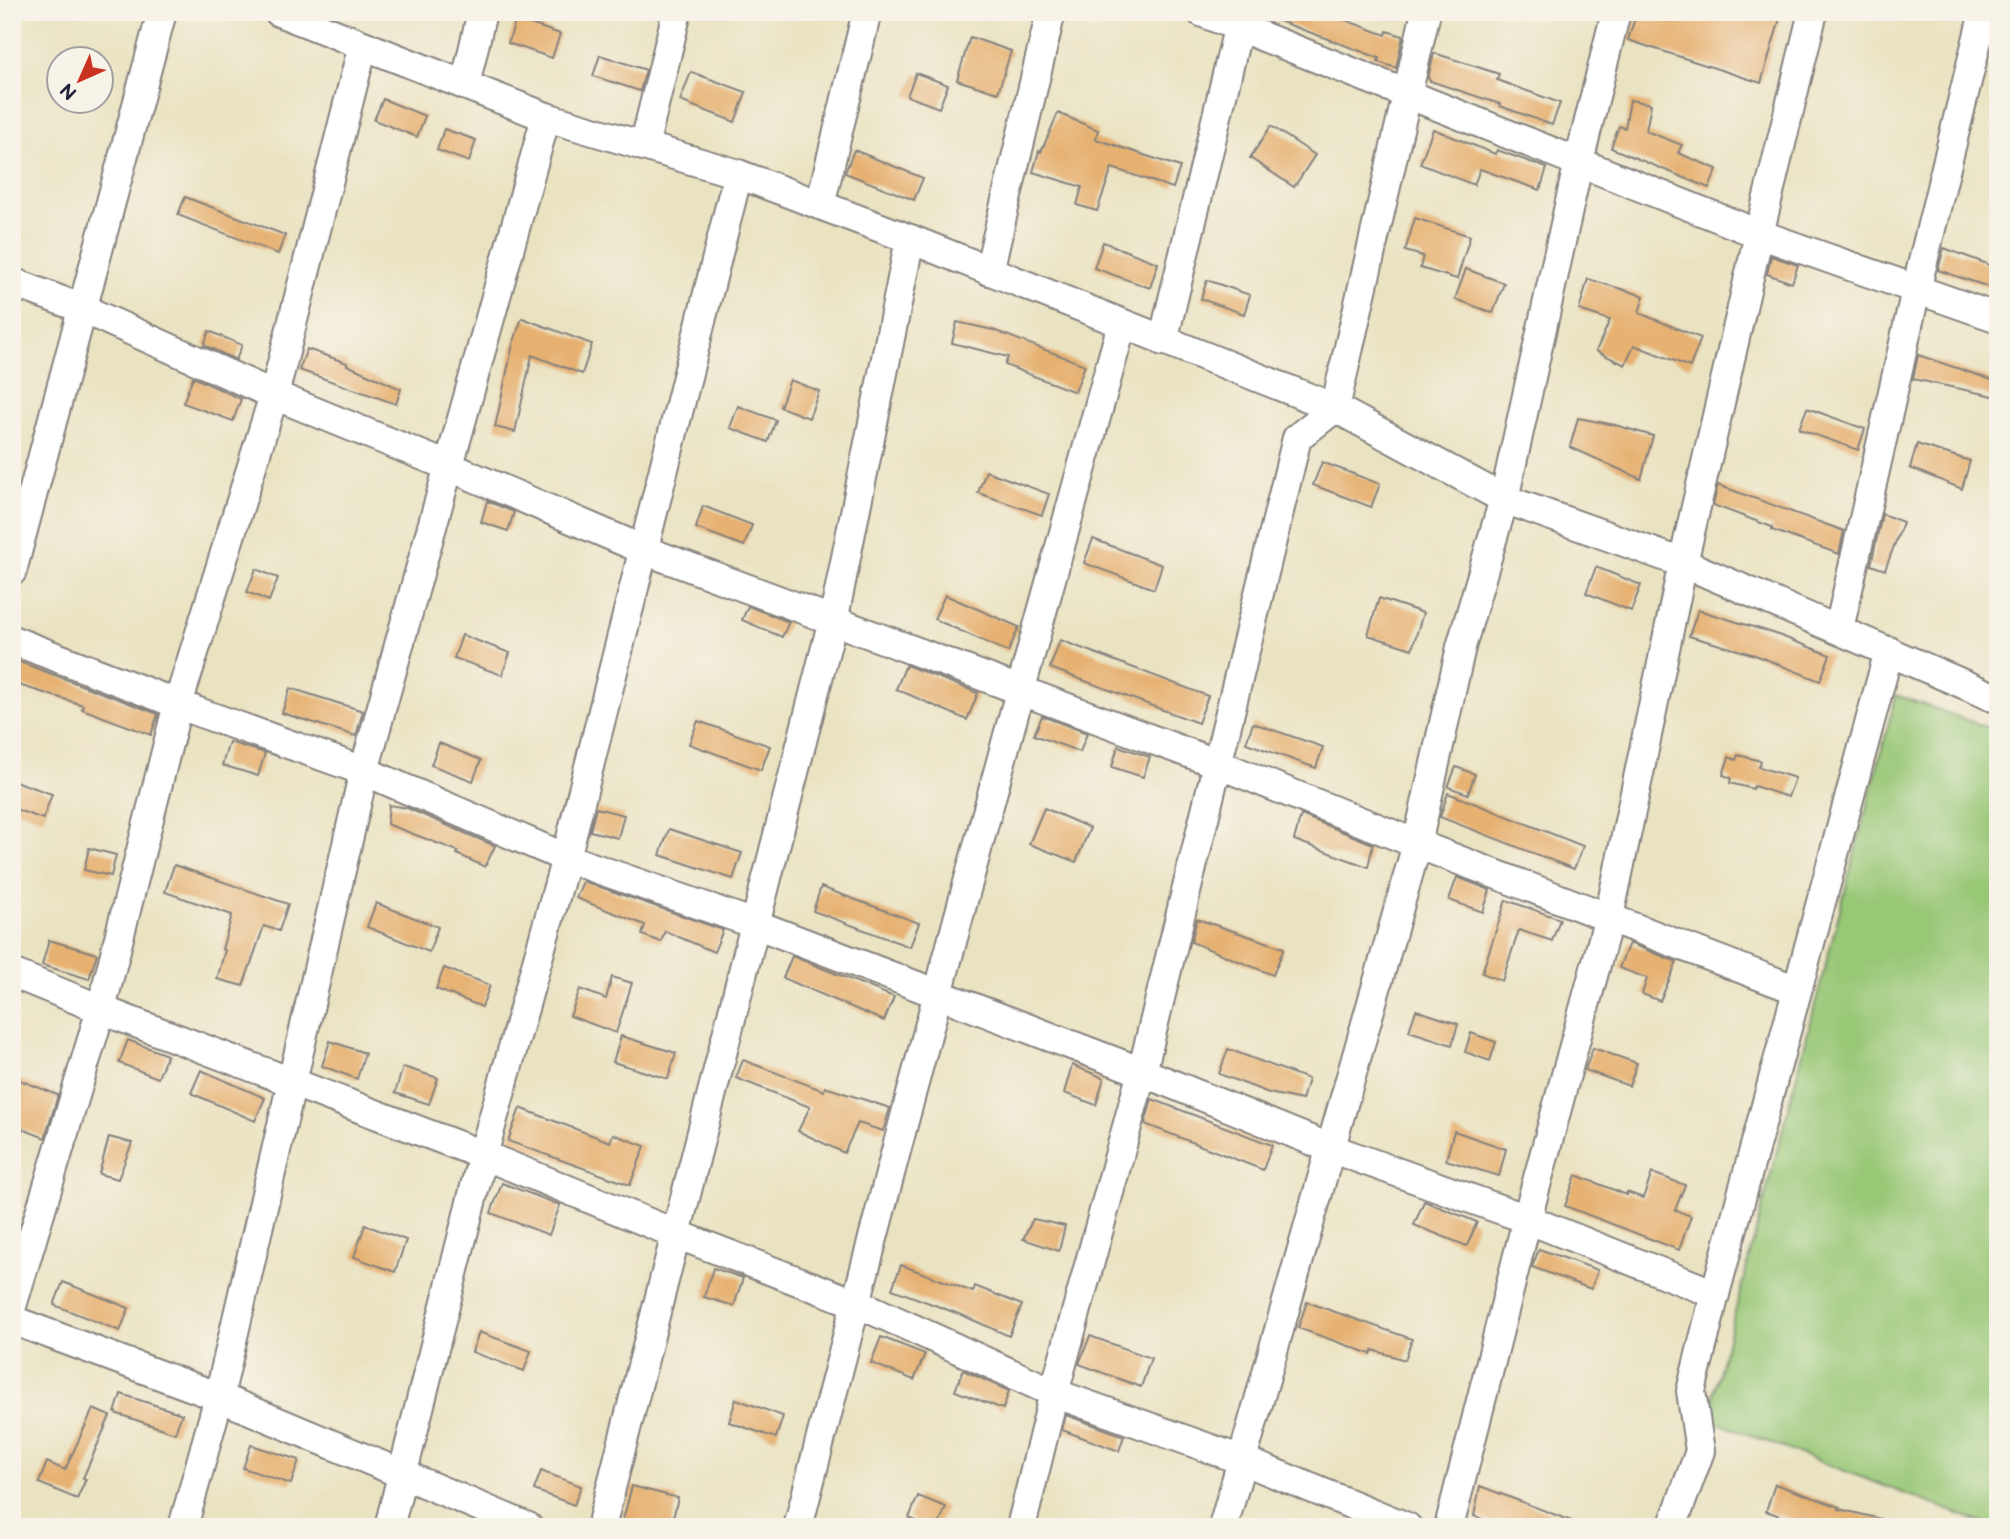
<svg xmlns="http://www.w3.org/2000/svg" width="2010" height="1539" font-family="'Balsamiq Sans',sans-serif">
<style>
.green{fill:#98c776;stroke:#5d7458;stroke-width:2}
.building{fill:#e6b171}
.lines{fill:none;stroke-linecap:round;stroke-linejoin:round}
.minor-casing{stroke:#86827e;stroke-width:32}
.minor{stroke:#fff;stroke-width:28}
</style>
<rect width="100%" height="100%" fill="#f7f3e8"/>
<filter id="ink" filterUnits="userSpaceOnUse"><feTurbulence type="fractalNoise" baseFrequency=".0143" numOctaves="2"/><feDisplacementMap in="SourceGraphic" scale="14" xChannelSelector="R" yChannelSelector="G"/><feConvolveMatrix kernelMatrix="1 2 1 2 8 2 1 2 1" color-interpolation-filters="sRGB"/></filter>
<filter id="wash" filterUnits="userSpaceOnUse"><feTurbulence type="fractalNoise" baseFrequency=".00686" numOctaves="4" result="noise"/><feDisplacementMap in="SourceGraphic" scale="28" xChannelSelector="R" yChannelSelector="G"/><feGaussianBlur stdDeviation="1.57" result="paint"/><feColorMatrix in="noise" values="0 0 0 0 0 0 0 0 0 0 0 0 0 0 0 0 0 1.4 0 .05"/><feComposite in="paint" operator="in"/></filter>
<g filter="url(#wash)">
<rect width="100%" height="100%" fill="#eae3c2"/>
<path class="green" d="M 1896,695 L 1998,731 L 1998,1527 L 1993,1527 L 1707,1419 Z"/>
<g id="blocks">
<g class="building">
<path d="M 1263,12 L 1323,12 L 1386,35 L 1387,31 L 1403,36 L 1396,68 L 1378,62 L 1379,58 L 1263,15 Z"/>
<path d="M 1637,12 L 1782,12 L 1761,83 L 1628,40 Z"/>
<path d="M 516,19 L 560,34 L 552,58 L 508,43 Z"/>
<path d="M 970,37 L 1011,51 L 998,93 L 957,80 Z"/>
<path d="M 1434,53 L 1499,74 L 1497,80 L 1560,103 L 1552,125 L 1500,106 L 1500,104 L 1430,81 L 1428,78 Z"/>
<path d="M 600,55 L 646,70 L 640,91 L 593,76 Z"/>
<path d="M 691,72 L 746,92 L 735,122 L 680,101 Z"/>
<path d="M 916,73 L 948,85 L 939,108 L 907,96 Z"/>
<path d="M 383,99 L 425,116 L 417,137 L 374,120 Z"/>
<path d="M 1630,100 L 1651,104 L 1646,131 L 1682,145 L 1678,153 L 1717,169 L 1709,188 L 1611,148 L 1619,126 L 1625,128 Z"/>
<path d="M 1058,113 L 1098,130 L 1096,139 L 1180,167 L 1173,188 L 1112,168 L 1097,211 L 1077,205 L 1082,187 L 1033,172 L 1039,151 L 1041,152 Z"/>
<path d="M 1271,126 L 1315,155 L 1294,187 L 1250,158 Z"/>
<path d="M 444,129 L 476,140 L 469,162 L 437,150 Z"/>
<path d="M 1433,129 L 1495,154 L 1497,150 L 1547,168 L 1540,190 L 1480,169 L 1474,185 L 1420,164 Z"/>
<path d="M 854,150 L 923,178 L 914,200 L 845,173 Z"/>
<path d="M 185,197 L 285,235 L 278,254 L 178,215 Z"/>
<path d="M 1415,218 L 1470,236 L 1457,279 L 1420,268 L 1423,256 L 1405,251 Z"/>
<path d="M 1103,242 L 1158,263 L 1150,288 L 1094,268 Z"/>
<path d="M 1944,248 L 1998,268 L 1998,290 L 1938,270 Z"/>
<path d="M 1771,256 L 1798,265 L 1792,283 L 1767,274 Z"/>
<path d="M 1466,269 L 1504,283 L 1493,313 L 1455,299 Z"/>
<path d="M 1588,279 L 1644,296 L 1639,313 L 1701,338 L 1690,367 L 1634,345 L 1625,365 L 1596,351 L 1610,320 L 1579,310 Z"/>
<path d="M 1207,280 L 1250,295 L 1244,314 L 1201,299 Z"/>
<path d="M 522,318 L 592,344 L 582,374 L 532,355 L 515,432 L 495,427 L 513,344 Z"/>
<path d="M 957,322 L 993,330 L 1085,365 L 1075,392 L 1005,365 L 1008,357 L 952,343 Z"/>
<path d="M 209,331 L 242,345 L 236,360 L 204,345 Z"/>
<path d="M 307,349 L 347,363 L 347,365 L 401,389 L 396,404 L 299,370 Z"/>
<path d="M 1918,355 L 1998,382 L 1998,397 L 1913,379 Z"/>
<path d="M 193,377 L 241,399 L 233,421 L 183,403 Z"/>
<path d="M 790,380 L 819,391 L 809,418 L 780,407 Z"/>
<path d="M 738,406 L 776,420 L 768,442 L 730,428 Z"/>
<path d="M 1807,408 L 1865,429 L 1858,450 L 1799,429 Z"/>
<path d="M 1578,418 L 1615,425 L 1653,436 L 1641,479 L 1570,447 Z"/>
<path d="M 1917,444 L 1970,461 L 1962,489 L 1910,468 Z"/>
<path d="M 1322,462 L 1380,484 L 1371,507 L 1313,485 Z"/>
<path d="M 986,471 L 1049,494 L 1042,515 L 978,493 Z"/>
<path d="M 1718,485 L 1844,531 L 1839,554 L 1772,530 L 1772,527 L 1713,505 Z"/>
<path d="M 487,501 L 514,512 L 508,531 L 481,522 Z"/>
<path d="M 703,506 L 752,525 L 744,546 L 696,528 Z"/>
<path d="M 1882,514 L 1903,522 L 1885,570 L 1871,565 Z"/>
<path d="M 1093,539 L 1162,565 L 1154,589 L 1084,563 Z"/>
<path d="M 1596,567 L 1641,585 L 1631,611 L 1586,593 Z"/>
<path d="M 256,569 L 278,578 L 269,601 L 247,592 Z"/>
<path d="M 945,595 L 1019,627 L 1008,652 L 934,619 Z"/>
<path d="M 1379,598 L 1423,613 L 1412,649 L 1368,635 Z"/>
<path d="M 748,606 L 789,622 L 782,637 L 742,620 Z"/>
<path d="M 1698,610 L 1773,633 L 1830,655 L 1820,681 L 1755,655 L 1689,636 Z"/>
<path d="M 462,635 L 510,653 L 502,675 L 454,658 Z"/>
<path d="M 1060,640 L 1208,696 L 1198,723 L 1050,668 Z"/>
<path d="M 12,659 L 158,714 L 151,735 L 82,709 L 83,705 L 12,683 Z"/>
<path d="M 906,665 L 978,693 L 967,720 L 896,689 Z"/>
<path d="M 290,688 L 363,711 L 356,736 L 282,713 Z"/>
<path d="M 1042,716 L 1087,733 L 1080,752 L 1034,735 Z"/>
<path d="M 698,721 L 770,746 L 761,770 L 689,744 Z"/>
<path d="M 1253,723 L 1323,747 L 1316,768 L 1246,743 Z"/>
<path d="M 229,742 L 265,753 L 258,776 L 222,765 Z"/>
<path d="M 439,743 L 481,760 L 473,781 L 431,765 Z"/>
<path d="M 1118,746 L 1150,757 L 1143,777 L 1112,767 Z"/>
<path d="M 1738,755 L 1761,761 L 1759,767 L 1795,778 L 1788,797 L 1754,786 L 1753,789 L 1730,783 L 1731,778 L 1723,775 L 1729,757 L 1736,760 Z"/>
<path d="M 1456,767 L 1475,774 L 1468,794 L 1448,787 Z"/>
<path d="M 12,780 L 52,794 L 43,819 L 12,808 Z"/>
<path d="M 1448,793 L 1583,846 L 1574,869 L 1440,817 Z"/>
<path d="M 389,805 L 407,808 L 495,846 L 485,867 L 457,854 L 458,851 L 387,824 Z"/>
<path d="M 596,808 L 624,815 L 618,838 L 590,831 Z"/>
<path d="M 1044,808 L 1090,828 L 1076,862 L 1029,844 Z"/>
<path d="M 1301,815 L 1373,844 L 1368,867 L 1294,840 Z"/>
<path d="M 669,829 L 742,853 L 733,879 L 660,855 Z"/>
<path d="M 89,848 L 116,855 L 111,876 L 84,870 Z"/>
<path d="M 174,865 L 288,904 L 279,931 L 264,926 L 243,986 L 217,979 L 225,950 L 222,949 L 232,915 L 165,892 Z"/>
<path d="M 1457,877 L 1490,890 L 1483,912 L 1449,900 Z"/>
<path d="M 583,881 L 723,930 L 714,952 L 665,931 L 661,942 L 642,935 L 645,925 L 576,898 Z"/>
<path d="M 821,887 L 919,923 L 910,947 L 813,911 Z"/>
<path d="M 1506,900 L 1560,919 L 1552,941 L 1519,930 L 1502,981 L 1482,973 Z"/>
<path d="M 376,903 L 438,927 L 429,952 L 367,927 Z"/>
<path d="M 1197,919 L 1284,948 L 1273,975 L 1191,942 Z"/>
<path d="M 49,940 L 97,954 L 89,979 L 42,965 Z"/>
<path d="M 1629,943 L 1677,962 L 1660,1001 L 1642,994 L 1647,978 L 1619,968 Z"/>
<path d="M 792,956 L 894,997 L 884,1021 L 783,978 Z"/>
<path d="M 444,968 L 490,985 L 482,1007 L 436,989 Z"/>
<path d="M 612,977 L 632,983 L 616,1033 L 570,1016 L 580,989 L 606,999 Z"/>
<path d="M 1416,1010 L 1458,1024 L 1452,1045 L 1409,1031 Z"/>
<path d="M 1471,1033 L 1496,1042 L 1490,1061 L 1465,1052 Z"/>
<path d="M 621,1036 L 676,1053 L 668,1079 L 613,1062 Z"/>
<path d="M 128,1040 L 167,1055 L 158,1078 L 119,1063 Z"/>
<path d="M 330,1041 L 365,1053 L 357,1079 L 322,1066 Z"/>
<path d="M 1593,1048 L 1637,1063 L 1629,1086 L 1585,1070 Z"/>
<path d="M 1228,1049 L 1308,1079 L 1302,1100 L 1269,1093 L 1219,1074 Z"/>
<path d="M 743,1060 L 824,1091 L 825,1087 L 890,1108 L 883,1131 L 858,1123 L 844,1153 L 798,1131 L 810,1107 L 736,1078 Z"/>
<path d="M 1072,1065 L 1104,1078 L 1096,1105 L 1064,1093 Z"/>
<path d="M 403,1067 L 438,1078 L 429,1104 L 395,1093 Z"/>
<path d="M 201,1070 L 265,1098 L 255,1121 L 191,1093 Z"/>
<path d="M 12,1077 L 58,1095 L 45,1138 L 12,1125 Z"/>
<path d="M 1152,1099 L 1272,1145 L 1263,1170 L 1145,1124 Z"/>
<path d="M 520,1108 L 610,1142 L 613,1134 L 645,1146 L 630,1185 L 508,1141 Z"/>
<path d="M 1454,1131 L 1506,1149 L 1499,1176 L 1446,1160 Z"/>
<path d="M 109,1137 L 132,1143 L 118,1179 L 99,1174 Z"/>
<path d="M 1652,1173 L 1685,1185 L 1675,1210 L 1691,1216 L 1679,1250 L 1565,1206 L 1576,1175 L 1627,1195 L 1627,1192 L 1643,1198 Z"/>
<path d="M 502,1183 L 560,1205 L 549,1235 L 491,1213 Z"/>
<path d="M 1424,1201 L 1477,1222 L 1467,1246 L 1414,1225 Z"/>
<path d="M 1033,1219 L 1065,1226 L 1059,1251 L 1023,1239 Z"/>
<path d="M 365,1225 L 406,1240 L 395,1272 L 354,1257 Z"/>
<path d="M 1539,1249 L 1598,1270 L 1591,1289 L 1532,1267 Z"/>
<path d="M 901,1265 L 973,1292 L 975,1286 L 1022,1305 L 1009,1336 L 964,1316 L 892,1289 Z"/>
<path d="M 713,1268 L 743,1278 L 734,1306 L 704,1297 Z"/>
<path d="M 63,1282 L 129,1308 L 120,1331 L 54,1305 Z"/>
<path d="M 1307,1302 L 1412,1339 L 1405,1360 L 1373,1350 L 1371,1354 L 1298,1328 Z"/>
<path d="M 479,1332 L 531,1351 L 524,1371 L 472,1352 Z"/>
<path d="M 1090,1336 L 1151,1358 L 1141,1387 L 1079,1364 Z"/>
<path d="M 881,1337 L 925,1354 L 914,1380 L 871,1363 Z"/>
<path d="M 963,1370 L 1009,1391 L 1003,1409 L 955,1391 Z"/>
<path d="M 121,1394 L 182,1414 L 175,1433 L 115,1413 Z"/>
<path d="M 736,1399 L 783,1416 L 776,1438 L 729,1422 Z"/>
<path d="M 93,1409 L 110,1416 L 83,1478 L 86,1479 L 77,1499 L 39,1483 L 47,1462 L 65,1470 Z"/>
<path d="M 1066,1415 L 1124,1436 L 1119,1451 L 1062,1430 Z"/>
<path d="M 251,1445 L 299,1460 L 291,1484 L 243,1468 Z"/>
<path d="M 541,1471 L 581,1486 L 574,1505 L 534,1490 Z"/>
<path d="M 1775,1484 L 1840,1507 L 1839,1509 L 1881,1519 L 1880,1527 L 1813,1527 L 1766,1511 Z"/>
<path d="M 632,1486 L 678,1498 L 671,1527 L 621,1527 Z"/>
<path d="M 1480,1486 L 1582,1525 L 1582,1527 L 1503,1527 L 1474,1516 Z"/>
<path d="M 918,1496 L 946,1507 L 938,1527 L 930,1527 L 909,1518 Z"/>
</g>
</g>
</g>
<g filter="url(#ink)">
<use href="#blocks" fill-opacity="0" stroke="#86827e" stroke-width="2"/>
<g class="lines">
<defs>
<g id="minor">
<path d="M 279,12 L 546,117 L 738,174 L 910,239 L 1335,408 L 1504,499 L 1683,563 L 1998,699"/>
<path d="M 1201,12 L 1759,234 L 1998,318"/>
<path d="M 465,85 L 482,12"/>
<path d="M 644,146 L 677,12"/>
<path d="M 820,205 L 867,12"/>
<path d="M 989,271 L 1051,12"/>
<path d="M 12,282 L 83,309 L 274,395 L 448,466 L 644,550 L 1218,764 L 1417,844 L 1797,990"/>
<path d="M 1163,341 L 1242,12"/>
<path d="M 12,571 L 162,12"/>
<path d="M 1839,629 L 1916,290 L 1984,12"/>
<path d="M 12,640 L 201,713 L 364,771 L 566,858 L 755,924 L 1142,1072 L 1330,1148 L 1527,1219 L 1715,1294"/>
<path d="M 12,973 L 115,1015 L 483,1155 L 676,1234 L 868,1308 L 1054,1393 L 1242,1460 L 1407,1527"/>
<path d="M 12,1306 L 101,1009 L 178,704 L 274,395 L 363,45"/>
<path d="M 12,1320 L 219,1397 L 528,1527"/>
<path d="M 183,1527 L 219,1397 L 364,771 L 546,117"/>
<path d="M 389,1527 L 483,1155 L 566,858 L 738,174"/>
<path d="M 601,1527 L 835,612 L 910,239"/>
<path d="M 798,1527 C 901,1124 1010,724 1122,324"/>
<path d="M 1021,1527 L 1054,1393 L 1142,1072 L 1297,438 L 1335,408 L 1426,12"/>
<path d="M 1223,1527 L 1417,844 L 1461,647 L 1504,499 L 1579,161 L 1616,12"/>
<path d="M 1449,1527 L 1532,1200 L 1609,917 L 1683,563 L 1759,234 L 1813,12"/>
<path d="M 1672,1527 L 1700,1451 L 1691,1391 L 1715,1294 L 1889,651"/>
</g>
</defs>
<use href="#minor" class="minor-casing"/>
<use href="#minor" class="minor"/>
</g>
</g>
<rect width="2010" height="1539" fill="none" stroke="#f7f3e8" stroke-width="42"/>
<g transform="translate(80 80) rotate(225)"><circle r="33" fill="#f7f3e8" stroke="#a29fa3" stroke-width="2"/>
<path d="M0-5L12 26L0 18L-12 26Z" fill="#c8321e"/>
<text y="-10" font-size="19" font-weight="bold" text-anchor="middle" fill="#22223b">N</text>
</g>
</svg>
